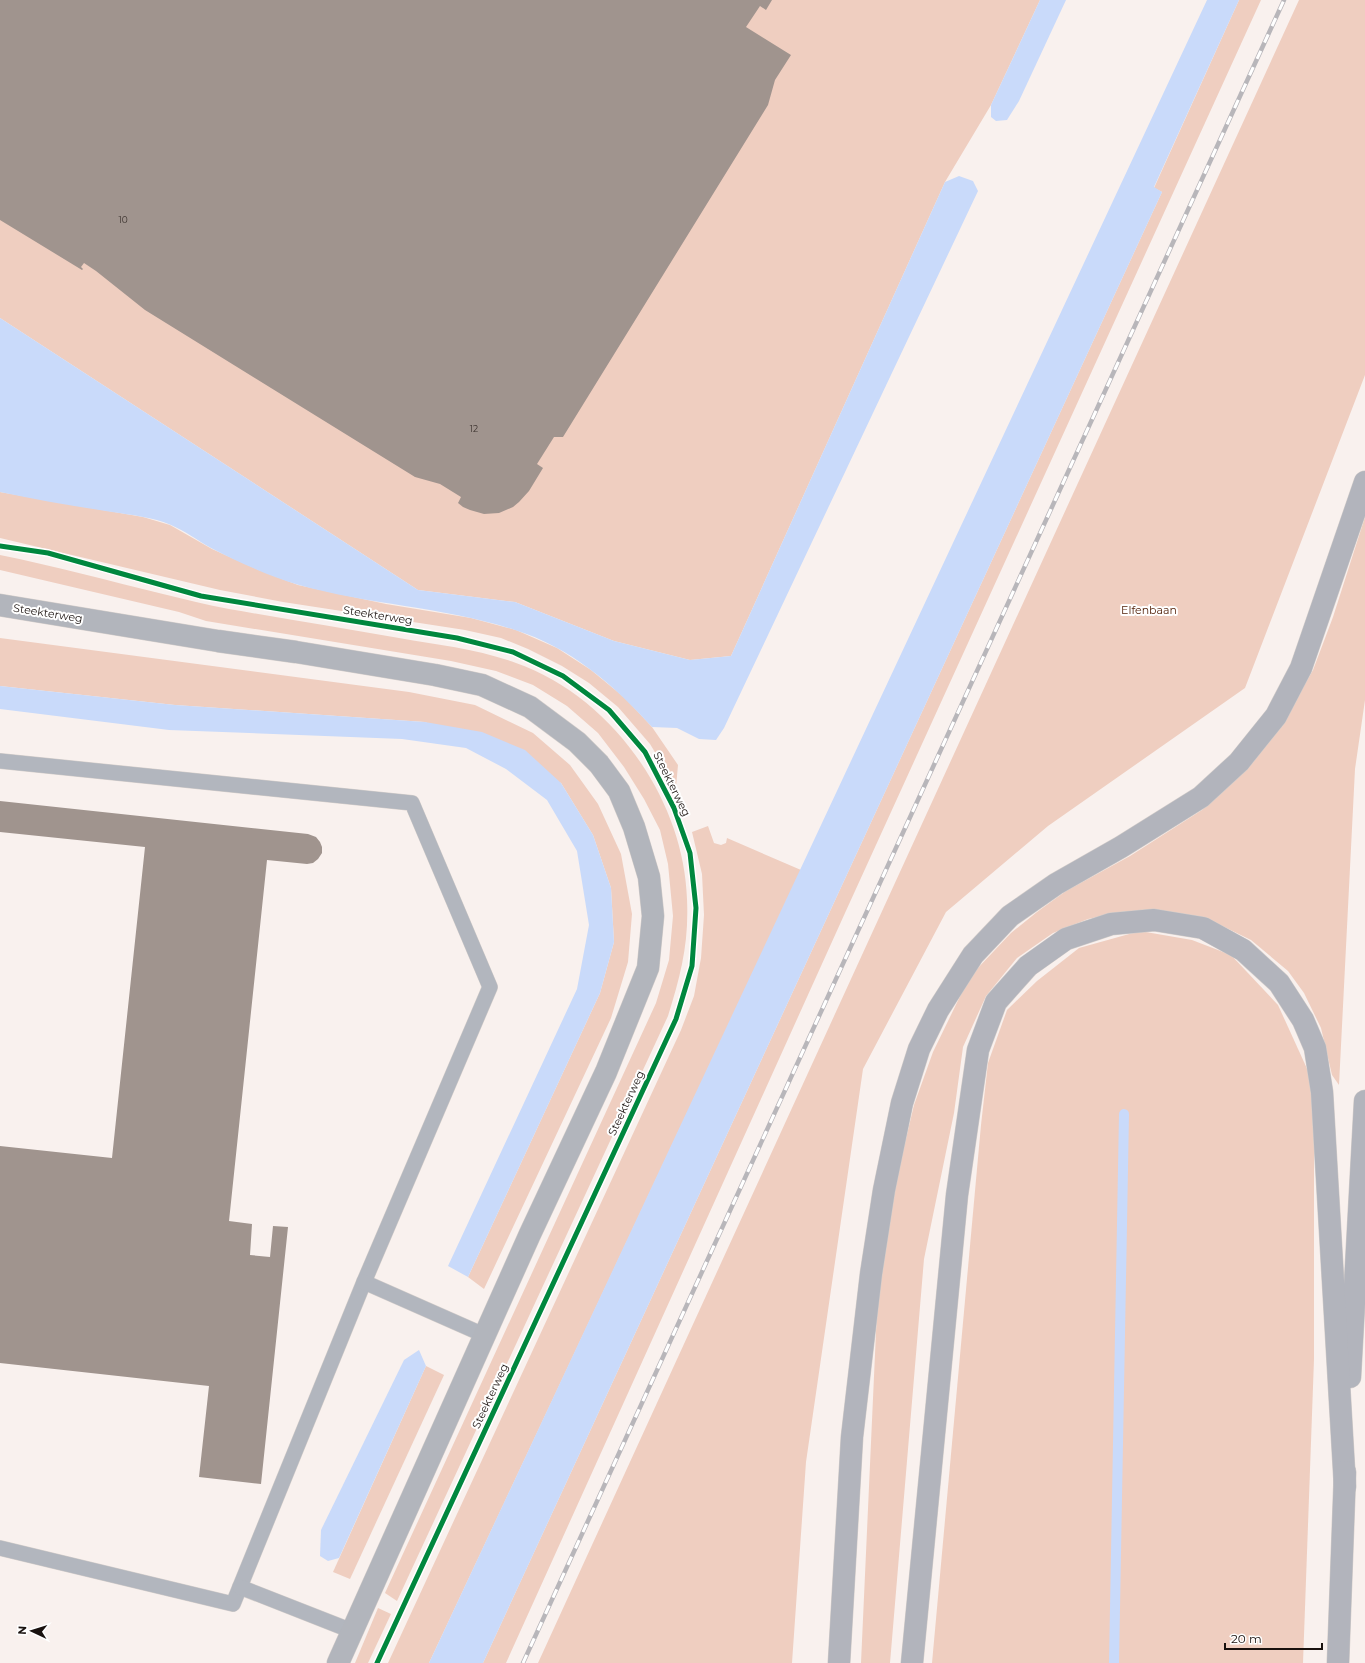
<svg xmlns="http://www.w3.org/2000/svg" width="1365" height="1663" font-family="Montserrat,sans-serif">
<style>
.green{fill:#efcec0}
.water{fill:#c9dafa}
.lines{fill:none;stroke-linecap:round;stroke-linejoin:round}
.stream{stroke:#c9dafa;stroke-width:10}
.building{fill:#a0948e}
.service-casing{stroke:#d4cecb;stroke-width:16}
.secondary-casing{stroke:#d4cecb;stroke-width:23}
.trunk-casing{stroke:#d4cecb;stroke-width:23}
.service{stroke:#b2b6be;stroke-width:15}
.secondary{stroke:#b2b5bc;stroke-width:22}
.trunk{stroke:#b2b4bc;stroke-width:22}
.rail-casing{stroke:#b8b6ba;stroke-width:4.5}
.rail{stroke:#fff;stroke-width:3;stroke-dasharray:9;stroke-linecap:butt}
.cycleway-casing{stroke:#fff;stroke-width:8}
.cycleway{stroke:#00873e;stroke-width:5}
.labels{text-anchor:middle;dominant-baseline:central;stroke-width:4;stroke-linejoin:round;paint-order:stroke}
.number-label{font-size:9px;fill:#3b322e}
.park-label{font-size:11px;fill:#53220a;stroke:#fff}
.street-label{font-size:11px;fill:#19110e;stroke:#fff}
</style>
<rect width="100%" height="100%" fill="#f9f1ee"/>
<g class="green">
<path d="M 0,0 L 1040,0 L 991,105 L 945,182 L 731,656 L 690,660 L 614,641 L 515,602 L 418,590 L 0,318 Z"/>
<path d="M 1239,0 L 1261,0 L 845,913 L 506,1663 L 483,1663 L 1162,192 L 1154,188 Z"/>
<path d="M 1299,0 L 1365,0 L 1365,375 L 1245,688 L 1048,826 L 946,912 L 863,1069 L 806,1462 L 792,1663 L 538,1663 Z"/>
<path d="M 0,492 L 143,517 L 170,525 L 212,549 L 259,570 L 298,585 L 386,604 L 471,618 L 516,630 L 557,648 L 591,670 L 625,698 L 652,727 L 678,765 L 676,787 L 650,744 L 618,707 L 589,683 L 562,666 L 528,649 L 501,638 L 465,630 L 283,602 L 220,590 L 0,538 Z"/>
<path d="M 1365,517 L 1365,700 L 1355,769 L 1339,1085 L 1332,1075 L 1321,1028 L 1304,993 L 1288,971 L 1251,940 L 1210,920 L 1180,914 L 1127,911 L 1088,919 L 1053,933 L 1017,958 L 986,996 L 963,1047 L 954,1113 L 924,1259 L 890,1663 L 861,1663 L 879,1266 L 893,1193 L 914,1105 L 933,1052 L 966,984 L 976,970 L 1011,933 L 1037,912 L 1066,891 L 1130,856 L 1202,810 L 1242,773 L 1283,722 L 1313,670 L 1333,617 Z"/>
<path d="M 0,555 C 55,566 109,581 163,594 C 185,599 207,605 229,609 C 286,619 342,628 399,638 C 439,645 478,649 516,663 C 611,696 684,799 687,899 C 689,943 681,974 668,1016 L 397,1601 L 385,1593 L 656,1003 L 669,960 L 673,916 L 668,864 L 660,830 L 644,799 L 624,767 L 598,733 L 567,706 L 533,685 L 496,671 L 451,661 L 206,621 L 179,612 L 0,570 Z"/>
<path d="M 0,638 L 409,692 L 475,705 L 533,733 L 570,765 L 598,804 L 621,854 L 632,914 L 628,962 L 611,1018 L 484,1289 L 468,1277 L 600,993 L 614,942 L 611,888 L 593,835 L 561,783 L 425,722 L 175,705 L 0,686 Z"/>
<path d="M 708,826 L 714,843 L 721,845 L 726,843 L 727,838 L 801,870 L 429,1663 L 388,1663 L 681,1030 L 694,996 L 701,958 L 704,915 L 702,874 L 692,832 Z"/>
<path d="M 1140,931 L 1192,940 L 1231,955 L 1278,1005 L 1314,1084 L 1314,1359 L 1303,1663 L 932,1663 L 981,1125 L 988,1063 L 1007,1010 L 1037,981 L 1079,948 Z"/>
<path d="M 426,1366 L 444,1375 L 350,1579 L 333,1572 Z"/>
<path d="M 378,1608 L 391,1614 L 368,1663 L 355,1663 Z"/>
</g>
<g class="water">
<path d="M 1040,0 L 1066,0 L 1019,101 L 1007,120 L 996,121 L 991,117 L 991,105 Z"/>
<path d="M 1207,0 L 1239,0 L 1154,187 L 1162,192 L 483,1663 L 429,1663 Z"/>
<path d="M 959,176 L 973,181 L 978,191 L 724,728 L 716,740 L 699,739 L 677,728 L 652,727 C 614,685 570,647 515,630 C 445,607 370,605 299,585 C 269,576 238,562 211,548 C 197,540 185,531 171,525 C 153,517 131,515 112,512 C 74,506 37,500 0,492 L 0,318 L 418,590 L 515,602 L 614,641 L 690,660 L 731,656 L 945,182 Z"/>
<path d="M 0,686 L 175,705 L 425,722 L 482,732 L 525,750 L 561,783 L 593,835 L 611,888 L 614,942 L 600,993 L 468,1277 L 448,1266 L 577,989 L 589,925 L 577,851 L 547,800 L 506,769 L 466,748 L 402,739 L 169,730 L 0,709 Z"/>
<path d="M 419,1350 L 426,1366 L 339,1558 L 328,1561 L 320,1556 L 321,1530 L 404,1360 Z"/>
</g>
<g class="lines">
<path class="stream" d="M 1114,1663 L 1124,1114"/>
</g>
<g class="building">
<path d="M 0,0 L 772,0 L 766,10 L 760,6 L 746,27 L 791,55 L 775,80 L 768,105 L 563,437 L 554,437 L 537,464 L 543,468 L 529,491 L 519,502 L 513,507 L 499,513 L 484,514 L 470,510 L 463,507 L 458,503 L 461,497 L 440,484 L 415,477 L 145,310 L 96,271 L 84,263 L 81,267 L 83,269 L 82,270 L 0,220 Z"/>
<path d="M 0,801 L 308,834 L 316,837 L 320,842 L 322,847 L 322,853 L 318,859 L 313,863 L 307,864 L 267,860 L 229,1221 L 252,1224 L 250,1255 L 270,1257 L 273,1226 L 288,1227 L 261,1484 L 199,1477 L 209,1386 L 0,1363 L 0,1146 L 112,1158 L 145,847 L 0,832 Z"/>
</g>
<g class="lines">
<defs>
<g id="service">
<path d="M 0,761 L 412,803 L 490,987 L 364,1282 L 233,1604 L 0,1548"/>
<path d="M 364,1282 L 484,1335"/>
<path d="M 240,1587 L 352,1631"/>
</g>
<path id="secondary" d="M 0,605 L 218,641 L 296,652 L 435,675 L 482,685 L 530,707 L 577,742 L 599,764 L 619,791 L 634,827 L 649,877 L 653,916 L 648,968 L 606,1072 L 530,1234 L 338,1663"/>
<g id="trunk">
<path d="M 1350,1377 L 1365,1101"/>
<path d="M 839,1663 L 852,1437 L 871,1274 L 884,1190 L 902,1103 L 919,1049 L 938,1010 L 973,955 L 1010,916 L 1056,884 L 1121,847 L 1201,797 L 1239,762 L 1276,716 L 1301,668 L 1365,482"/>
<path d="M 912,1663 L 957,1195 L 978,1050 L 996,1002 L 1028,966 L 1066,939 L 1111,924 L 1154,920 L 1203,928 L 1243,950 L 1279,983 L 1303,1020 L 1315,1048 L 1322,1092 L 1345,1487"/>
<path d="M 1338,1663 L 1345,1472"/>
</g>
</defs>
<use href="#service" class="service-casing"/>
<use href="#secondary" class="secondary-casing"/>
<use href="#trunk" class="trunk-casing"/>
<use href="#service" class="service"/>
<use href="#secondary" class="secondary"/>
<use href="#trunk" class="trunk"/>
<defs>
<path id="rail" d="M 523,1663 L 1284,0"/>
</defs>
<use href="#rail" class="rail-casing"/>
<use href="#rail" class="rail"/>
<defs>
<path id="cycleway" d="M 0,546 L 48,553 L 201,596 L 457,638 L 513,652 L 563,676 L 609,710 L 645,752 L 674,808 L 690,853 L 696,908 L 692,966 L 676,1019 L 377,1663"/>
</defs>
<use href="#cycleway" class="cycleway-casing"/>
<use href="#cycleway" class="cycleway"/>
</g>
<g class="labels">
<g class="number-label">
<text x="123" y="219">10</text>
<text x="474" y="428">12</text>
</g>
<g class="park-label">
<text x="1149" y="610">Elfenbaan</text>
</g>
<g class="street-label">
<text transform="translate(48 613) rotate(9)">Steekterweg</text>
<text transform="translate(378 615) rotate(9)">Steekterweg</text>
<text transform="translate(672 784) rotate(64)">Steekterweg</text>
<text transform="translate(626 1103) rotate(-65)">Steekterweg</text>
<text transform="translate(490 1396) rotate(-65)">Steekterweg</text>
</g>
</g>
<g transform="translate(32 1631) rotate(274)" stroke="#ffffff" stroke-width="3" paint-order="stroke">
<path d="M0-3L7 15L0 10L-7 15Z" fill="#19110e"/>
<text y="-6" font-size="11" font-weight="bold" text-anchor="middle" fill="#19110e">N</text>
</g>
<path d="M1225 1643v6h97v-6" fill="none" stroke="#19110e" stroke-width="2"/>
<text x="1231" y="1643" font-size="12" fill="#19110e" stroke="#ffffff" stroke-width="3" paint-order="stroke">20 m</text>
</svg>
